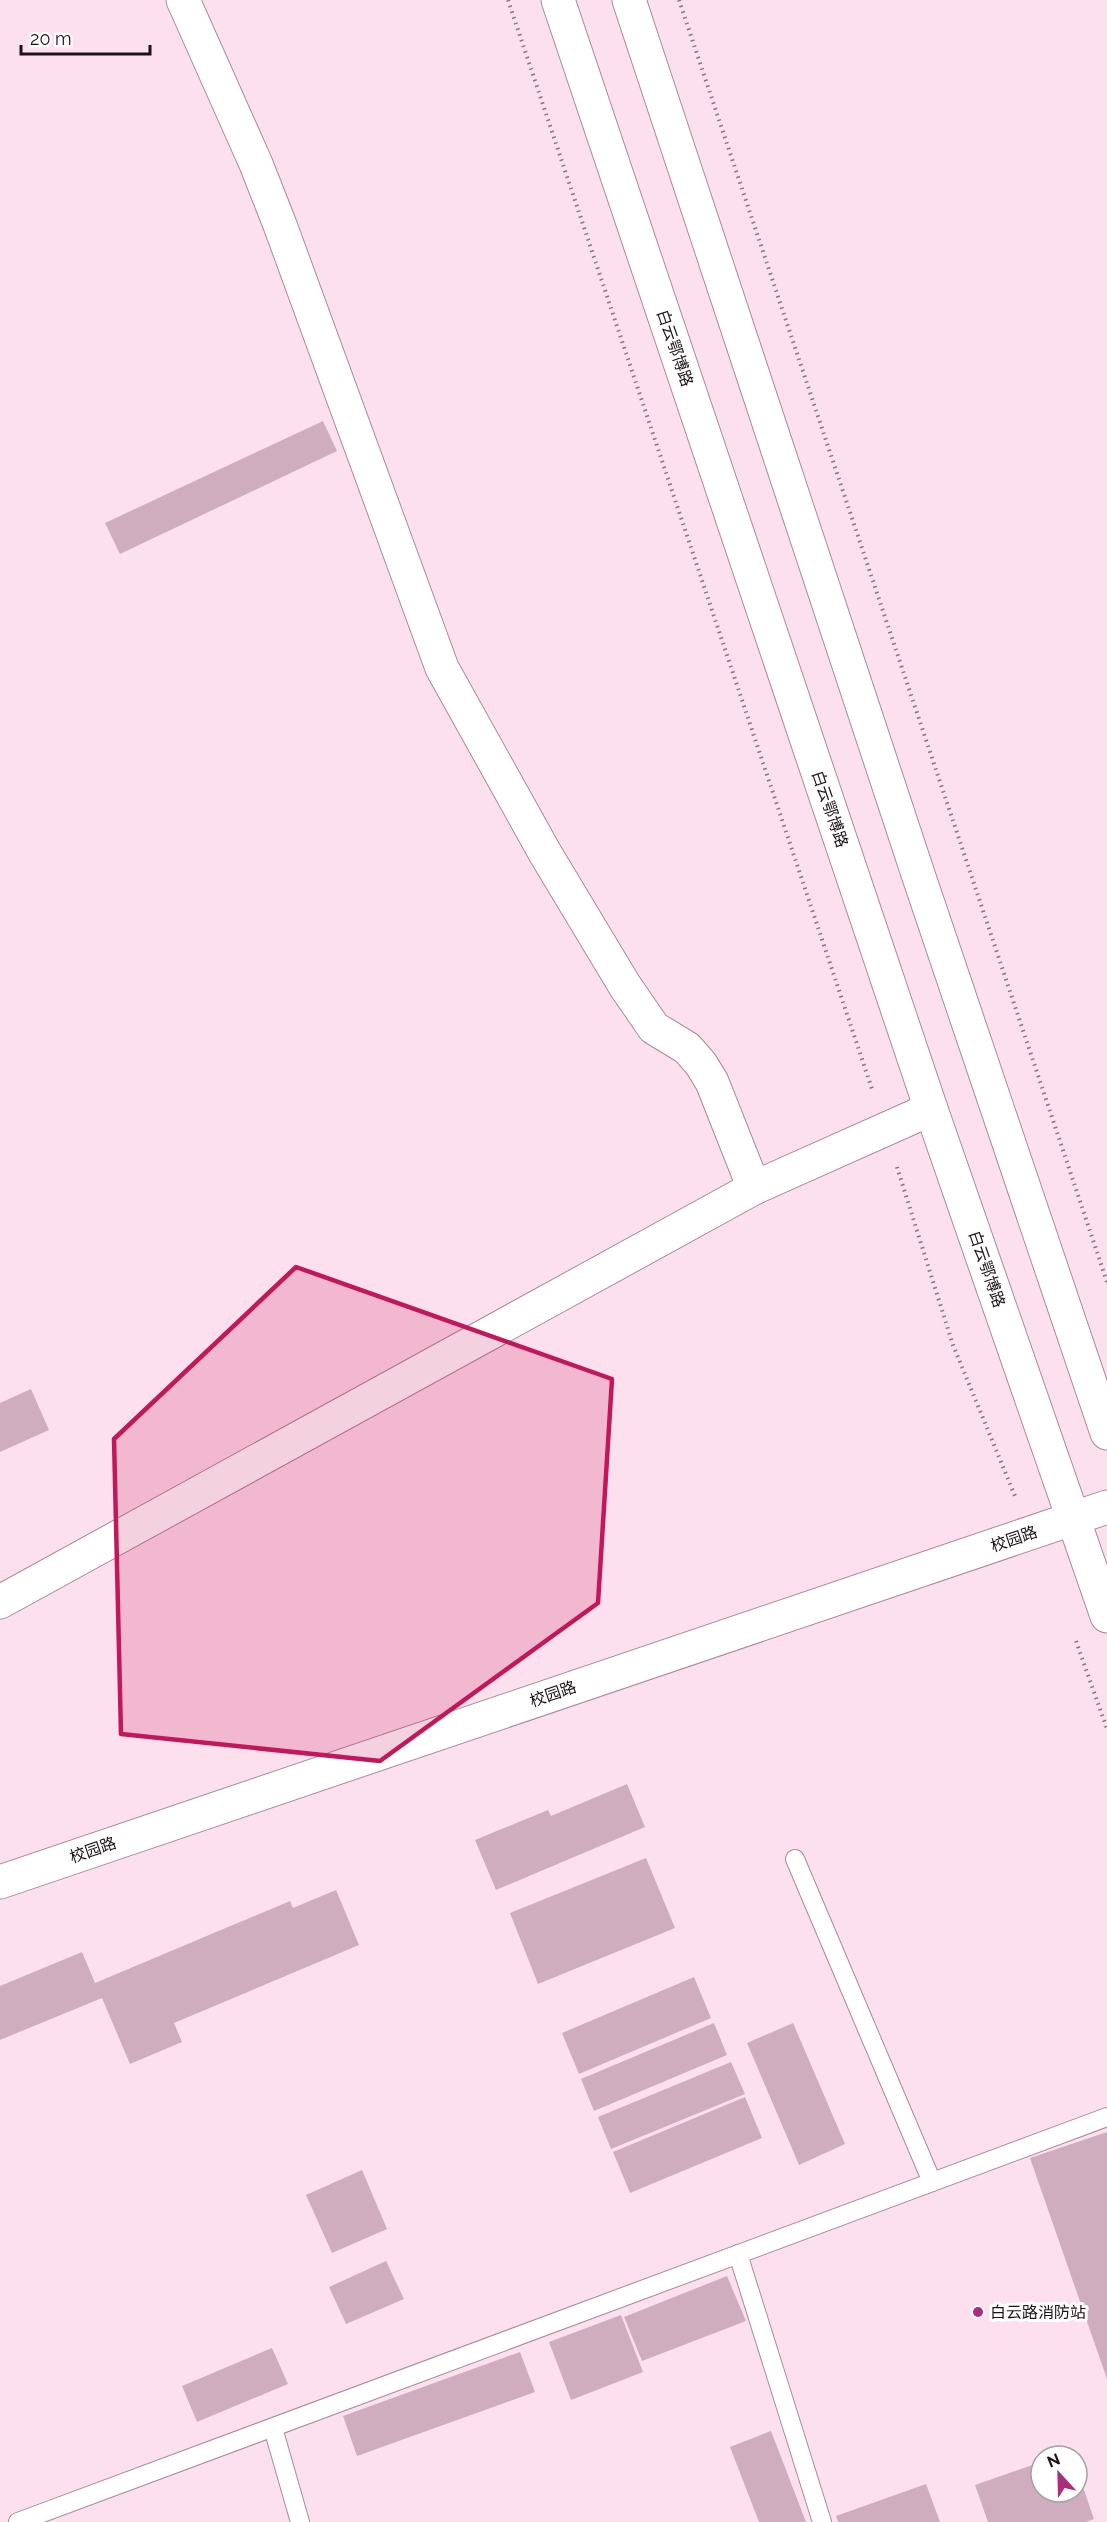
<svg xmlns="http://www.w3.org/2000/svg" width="1107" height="2522" font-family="Raleway,'Noto Sans SC',sans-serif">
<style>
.building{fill:#cfadbe}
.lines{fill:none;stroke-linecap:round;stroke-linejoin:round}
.lane-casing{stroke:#aa8999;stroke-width:20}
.street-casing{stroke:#aa8999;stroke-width:35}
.secondary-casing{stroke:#aa8999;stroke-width:35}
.primary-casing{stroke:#aa8999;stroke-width:35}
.path{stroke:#89757f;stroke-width:4;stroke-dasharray:1.5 4.5;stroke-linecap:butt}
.lane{stroke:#fff;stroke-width:18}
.street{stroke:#fff;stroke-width:33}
.secondary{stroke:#fff;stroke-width:33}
.primary{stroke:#fff;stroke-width:33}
.marked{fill:#c2185b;fill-opacity:0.2;stroke:#c2185b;stroke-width:4.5;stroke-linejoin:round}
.poi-dot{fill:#ab2c7c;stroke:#fff;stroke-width:2}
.labels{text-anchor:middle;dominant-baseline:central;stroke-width:6;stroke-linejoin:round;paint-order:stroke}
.street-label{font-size:16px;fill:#1e1218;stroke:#fff}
.poi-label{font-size:16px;fill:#1e1218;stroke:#fff;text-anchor:start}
</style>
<rect width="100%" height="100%" fill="#fde0ee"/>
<g class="building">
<path d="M 323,421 L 337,451 L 120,554 L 105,523 Z"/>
<path d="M 31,1389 L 49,1430 L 0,1452 L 0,1403 Z"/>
<path d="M 627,1784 L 645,1827 L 496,1890 L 475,1840 L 548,1810 L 551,1816 Z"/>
<path d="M 646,1858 L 675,1928 L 538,1984 L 510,1913 Z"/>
<path d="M 336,1890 L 359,1945 L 174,2023 L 182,2042 L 130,2064 L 102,1998 L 0,2040 L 0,1986 L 82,1952 L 95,1983 L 290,1901 L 293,1908 Z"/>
<path d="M 694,1977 L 711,2018 L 579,2074 L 562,2033 Z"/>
<path d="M 714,2023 L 727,2055 L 594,2111 L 581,2079 Z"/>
<path d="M 793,2023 L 845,2144 L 799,2165 L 747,2043 Z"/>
<path d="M 731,2062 L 745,2094 L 611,2149 L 598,2117 Z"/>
<path d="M 745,2097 L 762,2138 L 630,2193 L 613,2152 Z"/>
<path d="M 1107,2132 L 1107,2379 L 1030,2158 Z"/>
<path d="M 362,2170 L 387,2229 L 332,2253 L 306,2195 Z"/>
<path d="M 386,2261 L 404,2299 L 346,2324 L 329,2287 Z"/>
<path d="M 727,2276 L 746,2321 L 642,2361 L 624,2317 Z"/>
<path d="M 621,2315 L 643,2372 L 571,2400 L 549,2342 Z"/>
<path d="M 272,2348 L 288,2384 L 197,2422 L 182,2386 Z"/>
<path d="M 520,2352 L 535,2392 L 357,2456 L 343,2416 Z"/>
<path d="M 771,2431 L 806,2522 L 759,2522 L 730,2447 Z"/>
<path d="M 1041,2462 L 1041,2492 L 1077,2492 L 1077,2470 L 1094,2519 L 1086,2522 L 988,2522 L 975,2485 Z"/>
<path d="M 926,2484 L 940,2522 L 838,2522 L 836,2516 Z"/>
</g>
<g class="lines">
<defs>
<g id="lane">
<path d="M 795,1859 L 932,2182"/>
<path d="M 738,2254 L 822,2522"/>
<path d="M 273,2428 L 300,2522"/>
<path d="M 18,2522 L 1107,2117"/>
</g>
<g id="street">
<path d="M 183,0 L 256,164 L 280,225 L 442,668 L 545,853 L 625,986 L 654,1028 L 687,1048 L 701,1064 L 712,1082 L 754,1188"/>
<path d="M 0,1602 L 754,1188 L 931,1109"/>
</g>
<path id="secondary" d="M 0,1882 L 1107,1507"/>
<g id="primary">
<path d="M 558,0 L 931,1109 L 1107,1616"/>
<path d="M 629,0 L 919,877 L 1107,1433"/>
</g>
</defs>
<use href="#lane" class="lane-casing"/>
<use href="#street" class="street-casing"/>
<use href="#secondary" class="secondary-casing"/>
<use href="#primary" class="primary-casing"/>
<g class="path">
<path d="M 508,0 L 873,1092"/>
<path d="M 679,0 L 1107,1282"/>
<path d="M 897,1167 L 953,1345 L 1015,1496"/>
<path d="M 1076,1641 L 1107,1729"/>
</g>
<use href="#lane" class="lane"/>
<use href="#street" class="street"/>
<use href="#secondary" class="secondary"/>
<use href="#primary" class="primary"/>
</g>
<path class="marked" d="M 296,1267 L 612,1379 L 598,1603 L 380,1761 L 121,1734 L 114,1439 Z"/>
<circle class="poi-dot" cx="978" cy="2312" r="6"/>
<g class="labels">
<g class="street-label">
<text transform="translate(675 348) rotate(71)">白云鄂博路</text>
<text transform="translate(830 809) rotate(71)">白云鄂博路</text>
<text transform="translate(987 1269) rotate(71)">白云鄂博路</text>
<text transform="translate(1014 1539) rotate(-19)">校园路</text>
<text transform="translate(553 1694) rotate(-19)">校园路</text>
<text transform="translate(93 1850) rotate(-19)">校园路</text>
</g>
<g class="poi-label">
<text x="990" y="2312">白云路消防站</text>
</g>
</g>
<g transform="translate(1059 2474) rotate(338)"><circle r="28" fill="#ffffff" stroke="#a5a0a3" stroke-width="1.5"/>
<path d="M0-4.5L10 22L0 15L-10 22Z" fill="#ab2c7c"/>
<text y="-9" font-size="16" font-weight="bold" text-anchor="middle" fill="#1e1218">N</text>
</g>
<path d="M21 45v9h129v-9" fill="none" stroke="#1e1218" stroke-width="3"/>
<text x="30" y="45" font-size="18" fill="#1e1218" stroke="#ffffff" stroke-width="4.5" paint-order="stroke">20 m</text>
</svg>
